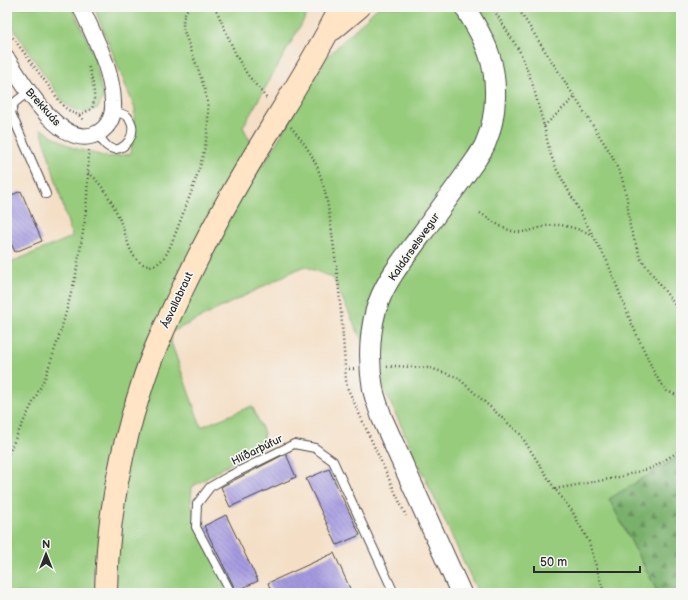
<svg xmlns="http://www.w3.org/2000/svg" width="688" height="600" font-family="'Balsamiq Sans',sans-serif">
<style>
.grass{fill:#97cc7d;stroke:#617c54}
.forest{fill:url(#forest-firs);stroke:#526e4c}
.building{fill:url(#building-back-hatch)}
.lines{fill:none;stroke-linecap:round;stroke-linejoin:round}
.service-casing{stroke:#494642;stroke-width:10}
.minor-casing{stroke:#494642;stroke-width:18}
.tertiary-casing{stroke:#494642;stroke-width:22}
.secondary-casing{stroke:#494642;stroke-width:24}
.path{stroke:#494642;stroke-width:2.5;stroke-dasharray:1 3;stroke-linecap:butt}
.service{stroke:#fff;stroke-width:8}
.minor{stroke:#fff;stroke-width:16}
.tertiary{stroke:#fff;stroke-width:20}
.secondary{stroke:#ffe4c6;stroke-width:22}
.labels{text-anchor:middle;dominant-baseline:central;stroke-width:3.5;stroke-linejoin:round;paint-order:stroke}
.street-label{font-size:11px;fill:#2b2b2b;stroke:#f6f6f2}
</style>
<defs>
<pattern id="forest-firs" width="22" height="20" patternUnits="userSpaceOnUse"><rect width="22" height="20" fill="#79b06c"/><path d="M5 1l3.5 6h-7zM16 11l3.5 6h-7z" fill="#638f59"/></pattern>
<pattern id="building-back-hatch" width="6" height="6" patternUnits="userSpaceOnUse"><rect width="6" height="6" fill="#a49ae0"/><path d="M-1 5l2 2M0 0l6 6M5-1l2 2" fill="none" stroke="#867eb6"/></pattern>
</defs>
<rect width="100%" height="100%" fill="#f6f6f2"/>
<filter id="ink" filterUnits="userSpaceOnUse"><feTurbulence type="fractalNoise" baseFrequency=".025" numOctaves="2"/><feDisplacementMap in="SourceGraphic" scale="8" xChannelSelector="R" yChannelSelector="G"/><feConvolveMatrix kernelMatrix="1 2 1 2 8 2 1 2 1" color-interpolation-filters="sRGB"/></filter>
<filter id="wash" filterUnits="userSpaceOnUse"><feTurbulence type="fractalNoise" baseFrequency=".012" numOctaves="4" result="noise"/><feDisplacementMap in="SourceGraphic" scale="16" xChannelSelector="R" yChannelSelector="G"/><feGaussianBlur stdDeviation="0.9" result="paint"/><feColorMatrix in="noise" values="0 0 0 0 0 0 0 0 0 0 0 0 0 0 0 0 0 1.4 0 .05"/><feComposite in="paint" operator="in"/></filter>
<g filter="url(#wash)">
<rect width="100%" height="100%" fill="#f4dfc6"/>
<g class="grass">
<path d="M 7,7 L 72,7 L 94,55 L 103,97 L 98,108 L 86,113 L 75,110 L 65,104 L 43,73 L 19,37 L 7,17 Z"/>
<path d="M 94,7 L 308,7 L 306,16 L 243,127 L 263,166 L 325,59 L 378,7 L 681,7 L 681,455 L 609,499 L 658,593 L 478,593 L 333,278 L 304,266 L 172,332 L 171,342 L 201,427 L 252,406 L 264,433 L 261,445 L 192,487 L 191,503 L 202,535 L 232,593 L 7,593 L 7,259 L 9,263 L 72,237 L 41,129 L 73,148 L 108,157 L 131,154 L 135,109 Z"/>
</g>
<path class="forest" d="M 681,455 L 681,593 L 658,593 L 609,499 Z"/>
<g id="blocks">
<g class="building">
<path d="M 21,191 L 42,241 L 15,252 L 7,234 L 7,197 Z"/>
<path d="M 285,454 L 286,454 L 296,477 L 230,507 L 221,487 Z"/>
<path d="M 329,469 L 360,535 L 337,545 L 306,479 Z"/>
<path d="M 226,515 L 258,581 L 236,591 L 204,526 Z"/>
<path d="M 334,553 L 352,593 L 272,593 L 268,583 Z"/>
</g>
</g>
</g>
<g filter="url(#ink)">
<use href="#blocks" fill-opacity="0" stroke="#494642" stroke-width="1"/>
<g class="lines">
<defs>
<g id="service">
<path d="M 28,92 L 14,103 L 11,113 L 46,194"/>
<path d="M 98,133 C 100,136 103,143 107,146 C 119,156 135,140 132,125 C 131,123 130,119 128,117 C 124,114 117,112 113,111"/>
<path d="M 231,593 L 196,527 L 197,504 L 210,487 L 229,476 L 294,444 L 315,448 L 333,461 L 394,593"/>
</g>
<path id="minor" d="M 7,59 C 23,83 62,153 98,133 C 110,126 114,115 113,102 C 112,68 94,37 81,7"/>
<path id="tertiary" d="M 461,593 L 382,418 C 379,408 375,399 373,389 C 368,362 369,327 379,301 C 388,277 406,256 421,235 C 440,209 459,184 477,158 C 480,153 484,148 486,142 C 497,116 498,80 489,54 C 484,37 473,22 465,7"/>
<g id="secondary">
<path d="M 333,29 L 359,7"/>
<path d="M 106,593 C 107,521 120,450 143,382 C 153,350 168,320 182,290 C 197,259 212,229 229,199 C 265,134 308,73 341,7"/>
</g>
</defs>
<use href="#service" class="service-casing"/>
<use href="#minor" class="minor-casing"/>
<use href="#tertiary" class="tertiary-casing"/>
<use href="#secondary" class="secondary-casing"/>
<g class="path">
<path d="M 215,7 L 237,57 L 247,74 L 268,100"/>
<path d="M 492,7 L 520,52 L 532,82 L 544,126 L 550,153 L 557,170 L 607,261 L 631,322 L 655,374 L 660,382 L 667,391 L 681,397"/>
<path d="M 517,7 L 611,154 L 622,178 L 627,199 L 630,227 L 641,259 L 681,313"/>
<path d="M 7,27 L 11,35 L 64,107 L 73,113 L 79,115 L 83,120"/>
<path d="M 79,115 L 92,109 C 97,94 92,79 88,65"/>
<path d="M 544,126 L 574,98"/>
<path d="M 291,127 C 299,137 308,148 314,160 C 327,187 330,219 334,249 C 340,292 343,336 346,380 L 347,387 L 406,516"/>
<path d="M 88,173 C 91,175 95,178 97,181 C 106,191 116,209 121,223 C 127,236 128,254 141,263 C 154,271 164,260 169,249 C 176,233 182,216 189,198 C 200,168 212,134 207,101 C 204,83 197,67 191,50 C 188,41 183,32 183,24 C 183,17 185,12 189,7"/>
<path d="M 480,213 C 490,219 501,228 512,231 C 527,235 539,226 553,225 C 566,224 579,230 592,234"/>
<path d="M 387,367 L 394,366 L 430,368 L 457,377 L 520,434 L 555,489 L 572,511 L 589,542 L 604,593"/>
<path d="M 345,369 L 354,369"/>
<path d="M 7,457 L 17,435 L 45,378 L 59,337 L 68,305 L 76,274 L 85,220 L 87,197 L 89,149"/>
<path d="M 555,489 L 615,478 L 652,468 L 681,450"/>
<path d="M 681,499 C 677,508 677,513 681,523"/>
</g>
<use href="#service" class="service"/>
<use href="#minor" class="minor"/>
<use href="#tertiary" class="tertiary"/>
<use href="#secondary" class="secondary"/>
</g>
</g>
<g class="labels">
<g class="street-label">
<text transform="translate(43 107) rotate(48)">Brekkuás</text>
<text transform="translate(414 247) rotate(-55)">Kaldárselsvegur</text>
<text transform="translate(177 300) rotate(-65)">Ásvallabraut</text>
<text transform="translate(257 450) rotate(-26)">Hlíðarþúfur</text>
</g>
</g>
<rect width="688" height="600" fill="none" stroke="#f6f6f2" stroke-width="24"/>
<g transform="translate(46 554)" stroke="#f6f6f2" stroke-width="3" paint-order="stroke">
<path d="M0-3L7 15L0 10L-7 15Z" fill="#2b2b2b"/>
<text y="-6" font-size="11" font-weight="bold" text-anchor="middle" fill="#2b2b2b">N</text>
</g>
<path d="M534 566v6h106v-6" fill="none" stroke="#2b2b2b" stroke-width="2"/>
<text x="540" y="566" font-size="12" fill="#2b2b2b" stroke="#f6f6f2" stroke-width="3" paint-order="stroke">50 m</text>
</svg>
